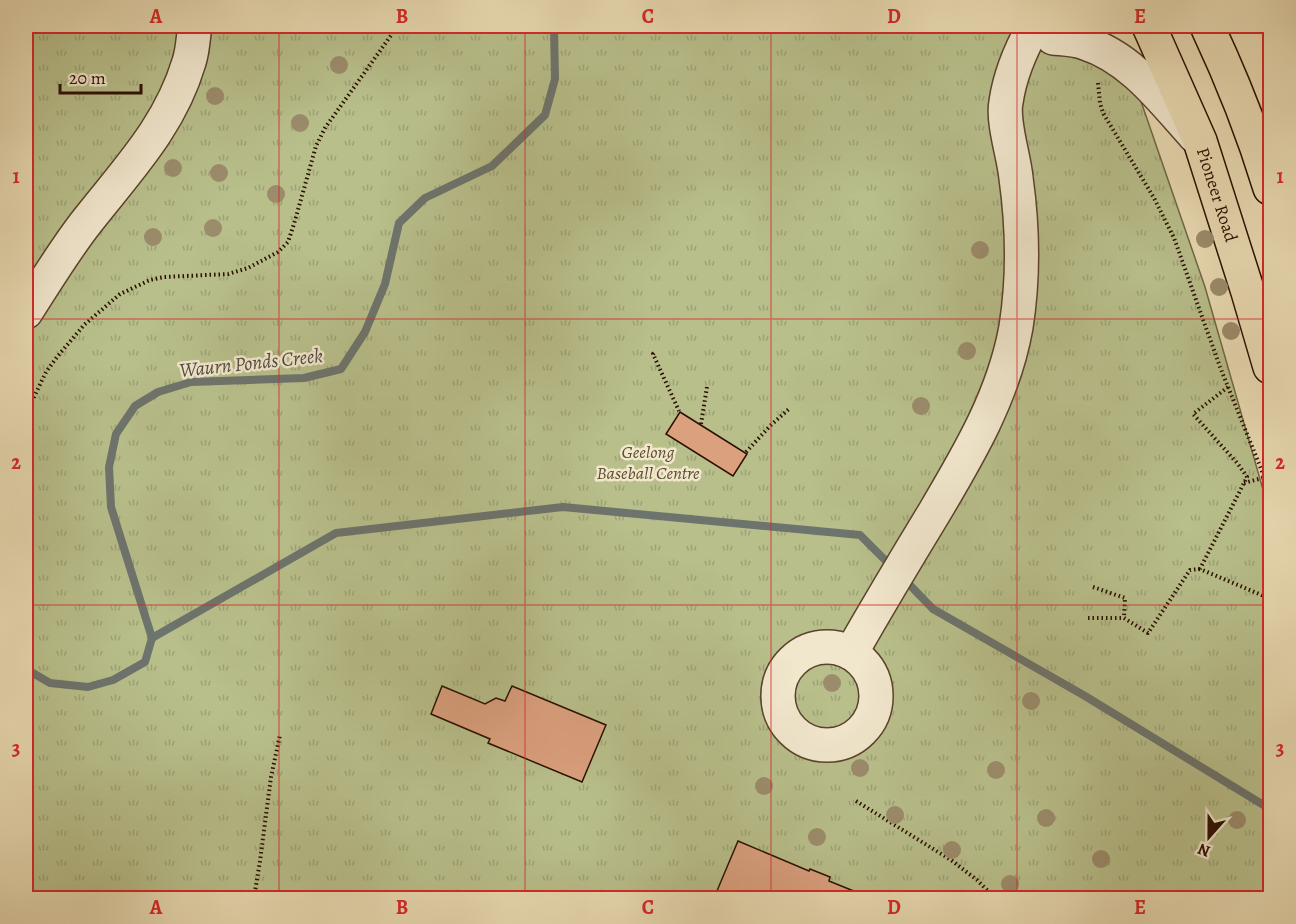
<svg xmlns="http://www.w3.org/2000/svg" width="1296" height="924" font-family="Alegreya,serif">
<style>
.park{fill:url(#park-tufts);stroke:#716746;stroke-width:1.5}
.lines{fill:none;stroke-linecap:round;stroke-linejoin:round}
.stream{stroke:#6d746d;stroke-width:8}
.building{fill:#dba07e;stroke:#2a0f00;stroke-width:1.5}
.minor-casing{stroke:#5a422c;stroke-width:36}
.major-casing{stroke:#2a0f00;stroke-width:36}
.path{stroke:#2a0f00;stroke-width:4;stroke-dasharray:1.5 3;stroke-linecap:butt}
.minor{stroke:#f1e7cd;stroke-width:33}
.major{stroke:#e9dab2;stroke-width:33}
.tree{fill:#9b8c6b}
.grid{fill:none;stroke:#d62828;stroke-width:1.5;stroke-opacity:0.55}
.labels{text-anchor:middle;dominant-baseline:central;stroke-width:5;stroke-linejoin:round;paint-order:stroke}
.street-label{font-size:18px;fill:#2a0f00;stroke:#f1e7cd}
.park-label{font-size:18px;font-style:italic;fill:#5c4d31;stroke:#f1e7cd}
.water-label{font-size:20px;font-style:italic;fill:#514a40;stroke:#f1e7cd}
.neatline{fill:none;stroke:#d62828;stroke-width:2}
.grid-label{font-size:20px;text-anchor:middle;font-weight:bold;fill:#d62828}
</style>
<defs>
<pattern id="park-tufts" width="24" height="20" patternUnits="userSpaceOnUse" patternTransform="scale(1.5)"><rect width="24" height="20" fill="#b8bf8b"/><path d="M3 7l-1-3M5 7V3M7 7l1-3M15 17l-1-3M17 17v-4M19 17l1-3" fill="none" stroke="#9ea376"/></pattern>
</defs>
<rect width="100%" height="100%" fill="#e9dab2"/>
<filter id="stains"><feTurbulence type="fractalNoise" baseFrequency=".00333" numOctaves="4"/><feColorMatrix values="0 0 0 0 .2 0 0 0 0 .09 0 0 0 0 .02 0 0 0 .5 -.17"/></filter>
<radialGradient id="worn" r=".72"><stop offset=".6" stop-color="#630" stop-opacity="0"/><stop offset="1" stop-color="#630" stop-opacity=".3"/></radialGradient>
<path class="park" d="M 26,26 L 1106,26 L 1135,84 L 1205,287 L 1270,514 L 1270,898 L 26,898 Z"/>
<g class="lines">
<g class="stream">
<path d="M 904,579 L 933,609 L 1085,696 L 1270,809"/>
<path d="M 152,638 L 336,533 L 563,507 L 860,535 L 892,567"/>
<path d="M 26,669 L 50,683 L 88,687 L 113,680 L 145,662 L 152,638 L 111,507 L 109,467 L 116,434 L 135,406 L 158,392 L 191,382 L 304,378 L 341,369 L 365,332 L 385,284 L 399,223 L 425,198 L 492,166 L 545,115 L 555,79 L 554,26"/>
</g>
</g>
<g class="building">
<path d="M 680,412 L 747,454 L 733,476 L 666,434 Z"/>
<path d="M 442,686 L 485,704 L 496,698 L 505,701 L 512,686 L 606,725 L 582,782 L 488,743 L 490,739 L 431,714 Z"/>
<path d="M 738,841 L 809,871 L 810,869 L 830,877 L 829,881 L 871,898 L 714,898 Z"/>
</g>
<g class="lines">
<defs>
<g id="minor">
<path d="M 1053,38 C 1063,39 1075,39 1085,43 C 1132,58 1163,101 1195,136"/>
<path d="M 26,312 C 46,281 65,249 88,220 C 128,169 170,126 189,62 C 193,50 193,37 195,26"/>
<circle cx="827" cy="696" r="49"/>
<path d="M 851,653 C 878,606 906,559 934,513 C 969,454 1004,395 1016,327 C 1024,276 1023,228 1016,178 C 1014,156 1002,122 1006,102 C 1010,75 1021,49 1034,26"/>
</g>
<g id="major">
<path id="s1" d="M 1149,26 L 1200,141 L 1248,292 L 1270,367"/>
<path d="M 1207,26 C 1232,79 1253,132 1270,188"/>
</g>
</defs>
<use href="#minor" class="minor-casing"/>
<use href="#major" class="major-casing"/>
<g class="path">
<path d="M 966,26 L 976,27 L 977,26"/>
<path d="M 1098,83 L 1100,103 L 1103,113 L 1154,198 L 1174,238 L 1220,367 L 1270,491"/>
<path d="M 654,353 L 653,354 L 679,411"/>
<path d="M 1228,387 L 1193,414 L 1238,464 L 1247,477 L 1200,569 L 1264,596 L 1270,602"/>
<path d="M 26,414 L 46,372 L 57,357 L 84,325 L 120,294 L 150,280 L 164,277 L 228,274 L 248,268 L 278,252 L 288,242 L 294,224 L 316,146 L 325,128 L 392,34 L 395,26"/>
<path d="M 701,424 L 707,387"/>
<path d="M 746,452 L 770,426 L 789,409"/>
<path d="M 1244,483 L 1266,477"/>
<path d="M 1093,587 L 1125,598 L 1124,618"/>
<path d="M 1088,618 L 1124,618 L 1148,633 L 1190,570 L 1200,569"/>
<path d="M 856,801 L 951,860 L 977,880 L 995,898"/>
<path d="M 254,898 L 260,861 L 271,777 L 280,735"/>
</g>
<use href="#minor" class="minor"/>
<use href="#major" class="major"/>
</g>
<g class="tree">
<circle cx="339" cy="65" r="9"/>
<circle cx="215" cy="96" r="9"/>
<circle cx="300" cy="123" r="9"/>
<circle cx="173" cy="168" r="9"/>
<circle cx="219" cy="173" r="9"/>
<circle cx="276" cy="194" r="9"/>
<circle cx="213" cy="228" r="9"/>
<circle cx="153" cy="237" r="9"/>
<circle cx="1205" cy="239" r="9"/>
<circle cx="980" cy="250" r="9"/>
<circle cx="1219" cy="287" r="9"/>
<circle cx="1231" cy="331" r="9"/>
<circle cx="967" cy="351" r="9"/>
<circle cx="921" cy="406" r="9"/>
<circle cx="832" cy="683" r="9"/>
<circle cx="1031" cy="701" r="9"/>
<circle cx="860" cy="768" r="9"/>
<circle cx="996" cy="770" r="9"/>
<circle cx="764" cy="786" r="9"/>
<circle cx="895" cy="815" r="9"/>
<circle cx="1046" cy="818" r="9"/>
<circle cx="1237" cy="820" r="9"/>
<circle cx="817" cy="837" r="9"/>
<circle cx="952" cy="850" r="9"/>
<circle cx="1101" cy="859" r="9"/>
<circle cx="1010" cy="884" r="9"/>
</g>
<path class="grid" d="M 279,26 L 279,898M 525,26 L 525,898M 771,26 L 771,898M 1017,26 L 1017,898M 26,319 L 1270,319M 26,605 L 1270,605"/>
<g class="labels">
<g class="street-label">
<text stroke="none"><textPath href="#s1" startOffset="182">Pioneer Road</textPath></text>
</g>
<g class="park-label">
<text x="648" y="452">Geelong<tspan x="648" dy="21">Baseball Centre</tspan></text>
</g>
<g class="water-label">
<text transform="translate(251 363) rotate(-6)">Waurn Ponds Creek</text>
</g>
</g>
<rect width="1296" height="924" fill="none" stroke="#e9dab2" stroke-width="66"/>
<g transform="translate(1209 837) rotate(201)" stroke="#f1e7cd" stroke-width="4.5" paint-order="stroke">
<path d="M0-4.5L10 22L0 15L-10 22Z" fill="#2a0f00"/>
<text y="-9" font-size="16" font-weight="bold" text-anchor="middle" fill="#2a0f00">N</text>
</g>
<path d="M60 84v9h81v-9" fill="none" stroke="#2a0f00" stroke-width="3"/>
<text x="69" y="84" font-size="18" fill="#2a0f00" stroke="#f1e7cd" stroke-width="4.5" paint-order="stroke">20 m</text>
<rect x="33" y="33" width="1230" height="858" class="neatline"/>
<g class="grid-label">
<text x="156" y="23">A</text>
<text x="402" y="23">B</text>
<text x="648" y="23">C</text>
<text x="894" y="23">D</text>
<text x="1140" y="23">E</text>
<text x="16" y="183">1</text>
<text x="1280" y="183">1</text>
<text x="16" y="469">2</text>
<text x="1280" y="469">2</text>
<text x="16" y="755">3</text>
<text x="1280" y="755">3</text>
<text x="156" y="914">A</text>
<text x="402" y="914">B</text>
<text x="648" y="914">C</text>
<text x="894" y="914">D</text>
<text x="1140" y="914">E</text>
</g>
<rect width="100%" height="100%" filter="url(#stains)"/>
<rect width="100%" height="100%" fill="url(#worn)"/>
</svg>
